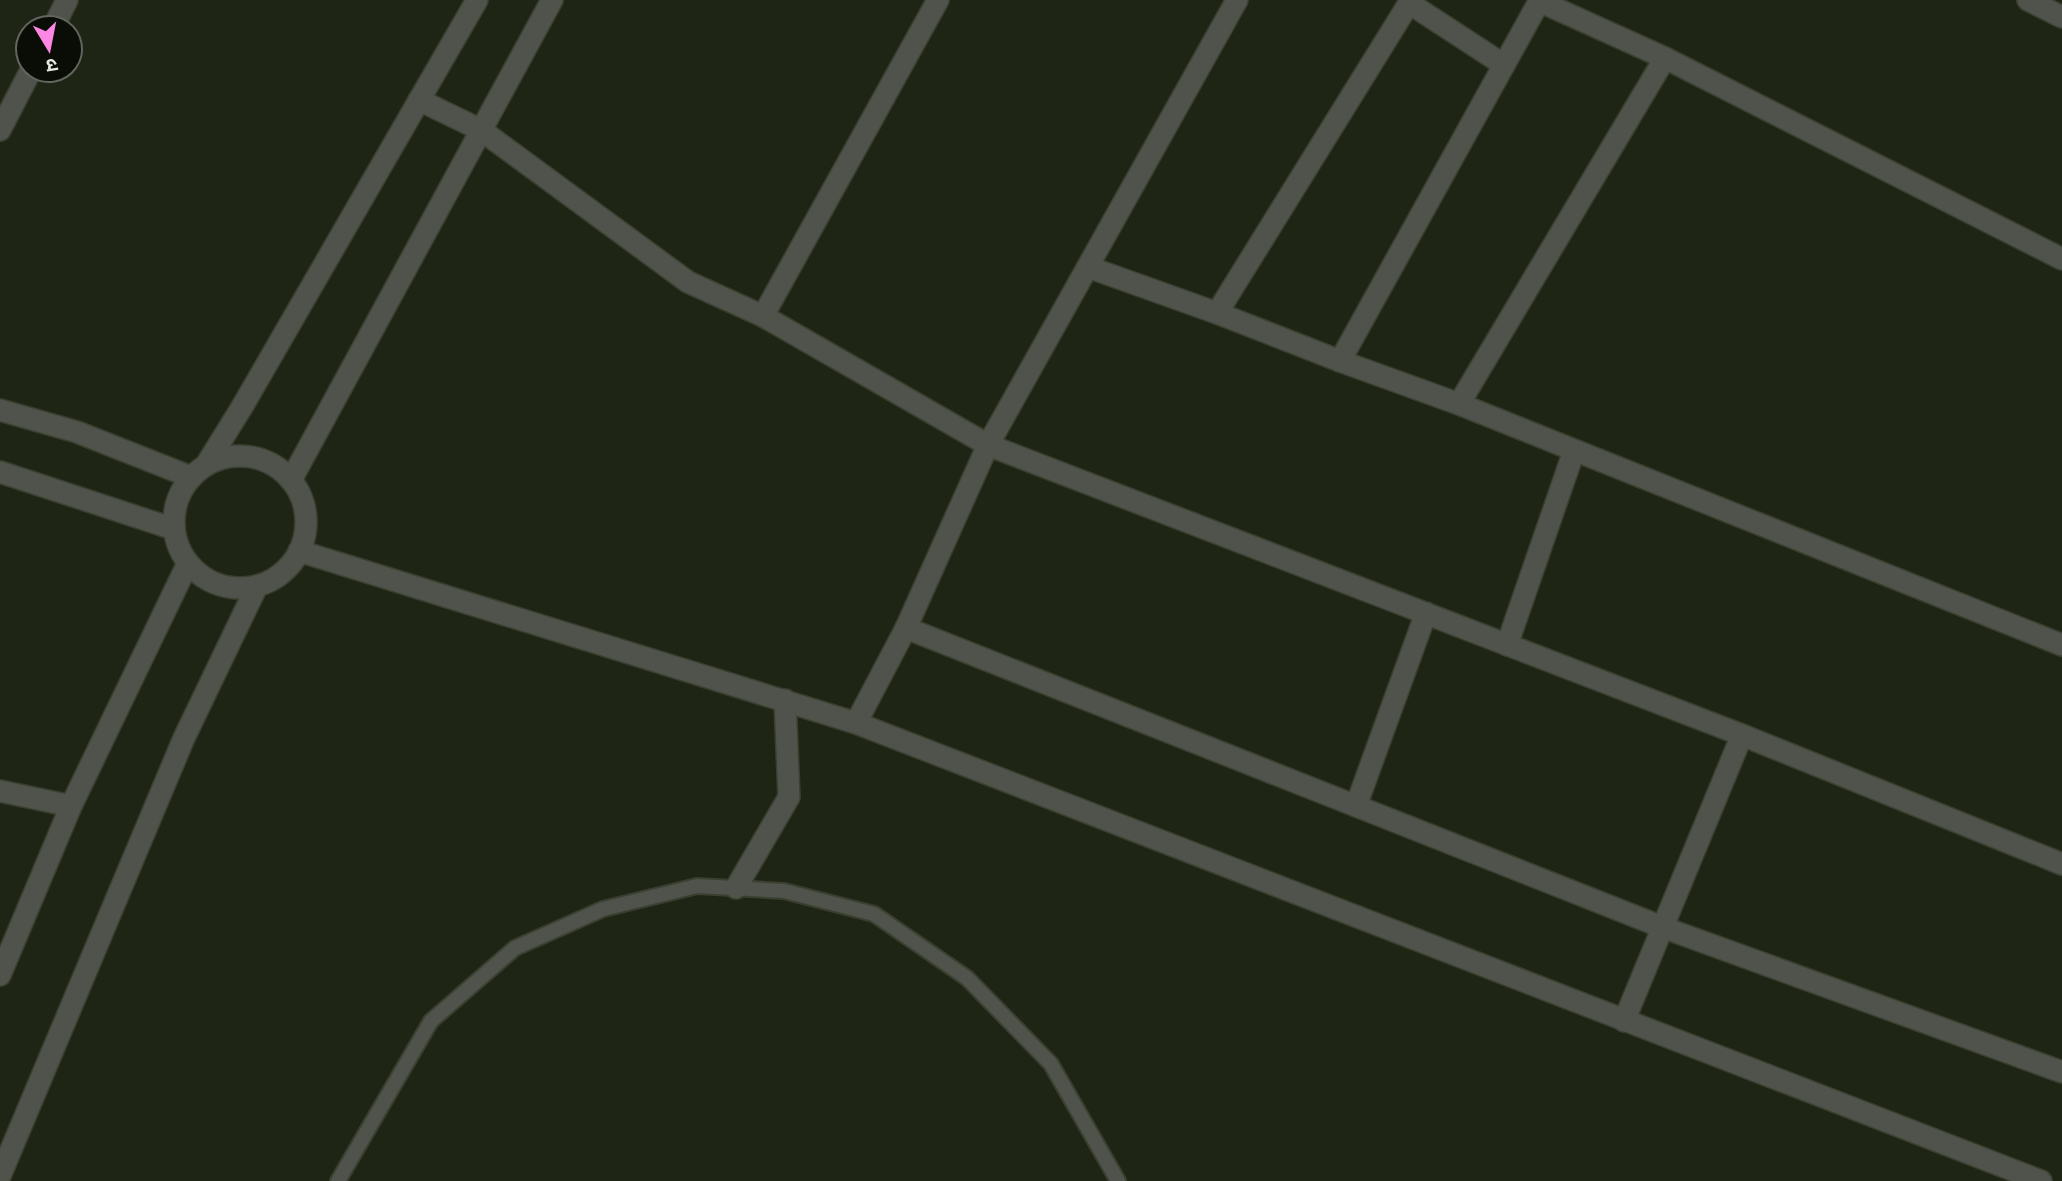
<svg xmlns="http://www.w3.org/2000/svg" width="2062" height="1181" font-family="'Sofia Sans Condensed','Noto Sans Devanagari',sans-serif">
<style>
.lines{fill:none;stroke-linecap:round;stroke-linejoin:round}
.service-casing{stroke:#3a4030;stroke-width:18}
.minor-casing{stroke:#3a4030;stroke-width:24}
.service{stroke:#50534b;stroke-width:14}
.minor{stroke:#50534b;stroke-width:21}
</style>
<rect width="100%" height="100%" fill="#1e2514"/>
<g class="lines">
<defs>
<path id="service" d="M 338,1181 L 431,1021 L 515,948 L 603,909 L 697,886 L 784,891 L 874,914 L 967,978 L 1051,1064 L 1118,1181"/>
<g id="minor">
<path d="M 2028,0 L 2062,17"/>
<path d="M 1539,1 L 1665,58 L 2062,259"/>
<path d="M 1409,3 L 1504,65"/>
<path d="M 53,28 L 67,0"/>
<path d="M 419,100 L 481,130 L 688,282 L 763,316 L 988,445 L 1742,735 L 2062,864"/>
<path d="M 0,130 L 31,70"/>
<path d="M 1088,267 L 1217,313 L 1340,361 L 1459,404 L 2062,645"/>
<path d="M 1217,313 L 1411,0"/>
<path d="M 763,316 L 938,0"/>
<path d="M 1340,361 L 1540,0"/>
<path d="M 1459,404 L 1665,58"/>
<path d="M 0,410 L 77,432 L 191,477"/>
<circle cx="240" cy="522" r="66"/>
<path d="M 206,465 L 242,407 L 477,0"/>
<path d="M 0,472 L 174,529"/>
<path d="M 291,480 L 552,0"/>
<path d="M 299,551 L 856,723 L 2041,1181"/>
<path d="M 906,628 L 1662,927 L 2062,1072"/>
<path d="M 1507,645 L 1574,451"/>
<path d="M 856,723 L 906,628 L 988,445 L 1237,0"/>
<path d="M 0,791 L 71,806"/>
<path d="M 1356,806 L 1426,613"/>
<path d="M 736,888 L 789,797 L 785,700"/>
<path d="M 0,975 L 71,806 L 188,563"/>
<path d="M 1624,1021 L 1742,735"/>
<path d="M 0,1176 L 184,738 L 257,586"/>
</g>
</defs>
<use href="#service" class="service-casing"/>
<use href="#minor" class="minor-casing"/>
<use href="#service" class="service"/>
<use href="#minor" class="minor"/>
</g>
<g transform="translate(49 49) rotate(170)"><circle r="33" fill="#0a0d06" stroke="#62655d" stroke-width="2"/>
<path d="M0-5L12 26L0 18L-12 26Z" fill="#fc86e4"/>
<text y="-10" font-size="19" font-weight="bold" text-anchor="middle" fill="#e5e9df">उ</text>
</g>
</svg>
